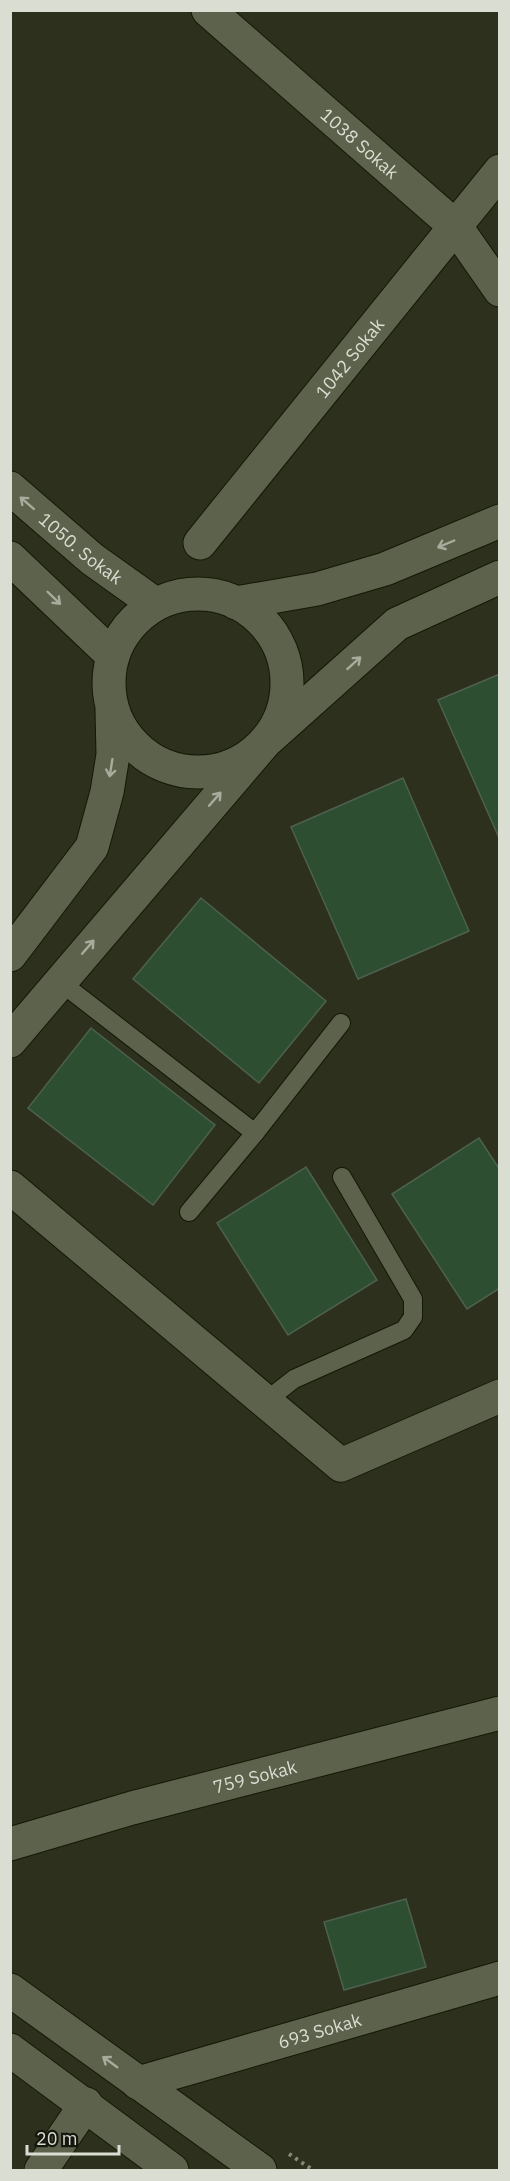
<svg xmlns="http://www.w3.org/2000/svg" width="510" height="2181" font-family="'IBM Plex Sans',sans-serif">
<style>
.building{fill:#2d4e31;stroke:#4e6050;stroke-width:1.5}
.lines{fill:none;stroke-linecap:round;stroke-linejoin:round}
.service-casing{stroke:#141806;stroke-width:20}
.minor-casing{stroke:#141806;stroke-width:35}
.tertiary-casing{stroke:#141806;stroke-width:35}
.path{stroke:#868a7a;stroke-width:4;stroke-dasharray:3 4.5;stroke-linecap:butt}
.service{stroke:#5d624d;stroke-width:18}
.minor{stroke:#5d624d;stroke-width:33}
.tertiary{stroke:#5d624d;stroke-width:33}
.oneway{stroke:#a8ac9c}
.labels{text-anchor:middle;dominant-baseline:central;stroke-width:4.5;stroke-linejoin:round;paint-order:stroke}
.street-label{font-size:18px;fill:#daddd1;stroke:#15170e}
</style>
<rect width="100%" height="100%" fill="#2c301c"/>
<g class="building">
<path d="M 500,674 L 500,840 L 438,700 Z"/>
<path d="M 403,778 L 469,931 L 358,979 L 291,827 Z"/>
<path d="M 201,898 L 326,1001 L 259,1083 L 133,979 Z"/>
<path d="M 91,1028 L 215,1125 L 153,1205 L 28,1108 Z"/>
<path d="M 479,1138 L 500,1170 L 500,1288 L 467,1309 L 392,1194 Z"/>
<path d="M 306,1167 L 377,1280 L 288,1335 L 217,1223 Z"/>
<path d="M 406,1899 L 426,1967 L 344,1990 L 324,1922 Z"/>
</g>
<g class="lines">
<defs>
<g id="service">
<path d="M 59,981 L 255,1133"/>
<path d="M 189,1212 L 255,1133 L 341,1023"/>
<path d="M 266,1401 L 294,1379 L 404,1330 L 413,1317 L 413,1299 L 342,1177"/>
</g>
<g id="minor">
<path id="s1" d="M 208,10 L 456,227 L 500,290"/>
<path id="s2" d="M 200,543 L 500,171"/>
<path d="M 236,603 L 317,589 L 385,569 L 500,521"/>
<path d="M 10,955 L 92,847 L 107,792 L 113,755 L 112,710"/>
<path d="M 10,1041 L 265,742 L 397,624 L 500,577"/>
<path d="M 10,1187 L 341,1465 L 500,1396"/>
<path id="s3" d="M 10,1844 L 132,1808 L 500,1713"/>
<path d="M 10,1990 L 260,2170"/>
<path d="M 10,2050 L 172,2170"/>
<path id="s4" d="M 138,2083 L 500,1978"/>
<path d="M 41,2170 L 86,2104"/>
</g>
<g id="tertiary">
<path id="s5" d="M 10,488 L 92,559 L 155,604"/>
<path d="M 10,558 L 113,656"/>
<circle cx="198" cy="683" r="89"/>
</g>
</defs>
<use href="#service" class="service-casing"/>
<use href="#minor" class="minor-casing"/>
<use href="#tertiary" class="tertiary-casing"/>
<path class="path" d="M 289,2154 L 313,2170"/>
<use href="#service" class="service"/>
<use href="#minor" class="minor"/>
<use href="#tertiary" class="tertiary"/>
</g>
<defs><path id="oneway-shaft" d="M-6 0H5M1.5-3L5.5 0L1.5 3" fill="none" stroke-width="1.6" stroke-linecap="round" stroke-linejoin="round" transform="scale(1.5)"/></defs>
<g class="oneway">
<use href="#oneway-shaft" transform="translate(27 503) rotate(-139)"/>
<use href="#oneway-shaft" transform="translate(446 544) rotate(157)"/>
<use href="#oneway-shaft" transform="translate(54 598) rotate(44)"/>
<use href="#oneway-shaft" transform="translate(354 663) rotate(-42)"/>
<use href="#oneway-shaft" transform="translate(111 768) rotate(99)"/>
<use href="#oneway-shaft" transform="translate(215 799) rotate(-49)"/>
<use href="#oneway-shaft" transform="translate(88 947) rotate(-49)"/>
<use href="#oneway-shaft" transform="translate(110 2062) rotate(-144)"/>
</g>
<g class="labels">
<g class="street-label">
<text stroke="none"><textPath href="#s1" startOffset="202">1038 Sokak</textPath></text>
<text stroke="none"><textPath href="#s2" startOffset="238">1042 Sokak</textPath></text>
<text stroke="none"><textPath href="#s5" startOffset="93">1050. Sokak</textPath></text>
<text stroke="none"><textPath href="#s3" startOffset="254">759 Sokak</textPath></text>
<text stroke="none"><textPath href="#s4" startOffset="189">693 Sokak</textPath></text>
</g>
</g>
<rect width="510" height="2181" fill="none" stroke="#daddd1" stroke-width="24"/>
<path d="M27 2145v9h92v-9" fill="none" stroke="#daddd1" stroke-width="3"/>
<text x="36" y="2145" font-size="18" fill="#daddd1" stroke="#15170e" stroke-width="4.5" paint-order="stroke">20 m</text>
</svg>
